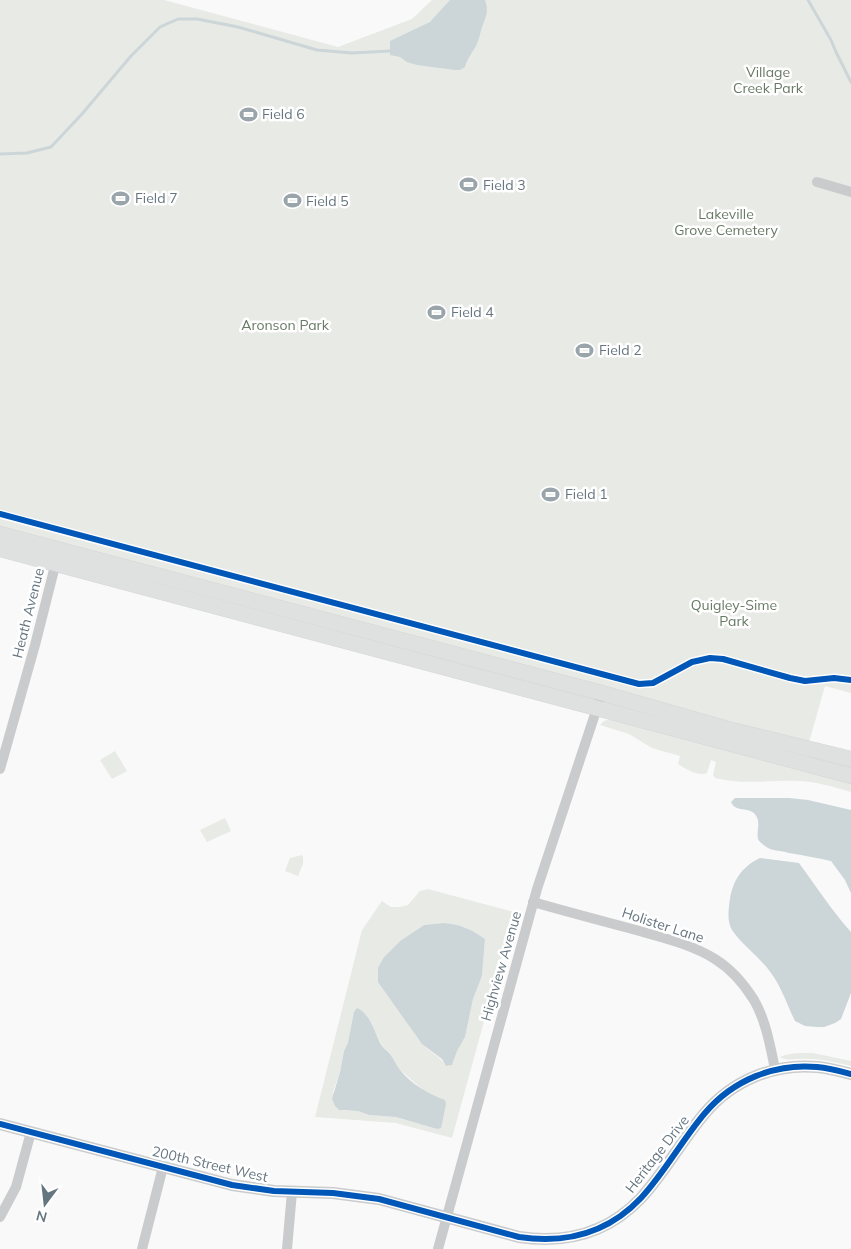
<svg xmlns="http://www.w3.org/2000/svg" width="851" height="1249" font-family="Mulish,sans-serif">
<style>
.green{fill:#e8eae6;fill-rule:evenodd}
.water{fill:#ccd5d7}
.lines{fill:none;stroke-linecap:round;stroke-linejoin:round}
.stream{stroke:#ccd5d7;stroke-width:3}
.secondary-casing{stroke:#d5d6d7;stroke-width:16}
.minor{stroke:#cacbcc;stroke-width:10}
.tertiary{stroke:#cacbcc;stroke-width:12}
.secondary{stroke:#dfe0e0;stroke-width:15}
.cycleway-casing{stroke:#fff;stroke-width:9}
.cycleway{stroke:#0057b8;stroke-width:6}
.labels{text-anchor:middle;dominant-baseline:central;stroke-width:5;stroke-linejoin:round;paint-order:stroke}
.park-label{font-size:14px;fill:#687a65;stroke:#fff}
.poi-label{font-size:14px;fill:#667681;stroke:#fff;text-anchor:start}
.street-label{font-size:14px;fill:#667681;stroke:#fff}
</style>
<rect width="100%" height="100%" fill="#f9f9f9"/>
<g class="green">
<path d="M 0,0 L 164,0 L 338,47 L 412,19 L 432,0 L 851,0 L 851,693 L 825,686 L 806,753 L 851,765 L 851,771 L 787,754 L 788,751 L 0,541 Z"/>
<path d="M 610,719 L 851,782 L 851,792 C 833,787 816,781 797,781 C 769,780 742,785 715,778 L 713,775 L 716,762 L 711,760 L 707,773 C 698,777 686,769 678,764 L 680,756 L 652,748 L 629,734 L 600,725 L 604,721 Z"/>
<path d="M 115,751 L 127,771 L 112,779 L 100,760 Z"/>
<path d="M 225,818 L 231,831 L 207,842 L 200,830 Z"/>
<path d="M 302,855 L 303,857 L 303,864 L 298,876 L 285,871 L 290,858 Z"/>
<path d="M 428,889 L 514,912 L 452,1138 L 396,1123 L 315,1117 L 362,930 L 382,901 L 391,907 L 400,907 L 408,905 L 420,891 ZM 443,923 C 460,924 471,929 485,939 L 482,976 L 473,999 L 465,1037 L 457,1051 L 452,1065 L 446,1066 C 439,1055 429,1052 421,1042 C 401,1019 394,986 384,957 L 400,941 L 424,925 ZM 366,1015 L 383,1047 L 389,1052 L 400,1070 L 421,1088 L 434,1097 L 445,1100 L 437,1129 L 396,1117 L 369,1115 L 358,1111 L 343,1111 L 333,1092 L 340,1072 L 344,1051 Z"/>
<path d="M 813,1053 L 851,1061 L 851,1066 C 834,1062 817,1058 799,1059 C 792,1059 786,1061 780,1057 C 790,1052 802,1053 813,1053 Z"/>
</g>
<g class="water">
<path d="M 450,0 L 485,0 C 489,12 486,16 482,27 C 480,33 479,40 476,46 C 472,53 467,59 465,67 L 460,70 L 455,70 L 417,65 L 407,62 L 400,57 L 390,55 L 390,41 L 430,22 Z"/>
<path d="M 735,798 L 789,798 L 808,800 L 851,810 L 851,893 L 845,880 L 831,861 C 817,858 803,855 789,853 C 783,851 776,851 770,849 C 766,847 760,843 758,839 C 756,831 762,821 754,813 C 746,807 735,812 731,802 Z"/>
<path d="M 760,858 L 799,863 C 816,886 832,911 851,932 L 851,993 L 841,1019 L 835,1023 L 824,1027 L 817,1027 L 805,1026 L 795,1021 C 787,1005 782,988 771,973 C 760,957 743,946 732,930 C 728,923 728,915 729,907 C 731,884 739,868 760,858 Z"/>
<path d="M 443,923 C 460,924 471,929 485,939 L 482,976 L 473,999 L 465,1037 L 457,1051 L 452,1065 L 446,1066 L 442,1059 L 422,1044 L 378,982 L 378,968 L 384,957 L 400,941 L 424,925 Z"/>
<path d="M 357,1008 C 371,1014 374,1033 382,1046 C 384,1049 388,1051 390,1054 C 394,1059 396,1065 400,1070 C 410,1083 430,1095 445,1100 L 446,1104 L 441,1128 L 437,1129 L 396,1117 L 369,1115 L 358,1111 L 339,1110 L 335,1106 L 332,1099 L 340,1072 L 344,1051 L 348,1043 L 354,1012 Z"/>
</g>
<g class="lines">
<g class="stream">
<path d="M 808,0 L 831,40 L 836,52 L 851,82"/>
<path d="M 0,154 L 27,153 L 51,147 L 82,114 L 131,56 L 160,27 L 178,19 L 197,19 L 238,27 L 317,50 L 352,53 L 390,51"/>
</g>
<defs>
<g id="secondary">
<path d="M 0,534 L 602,693 L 728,729 L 851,759"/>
<path d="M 0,549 L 851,776"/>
</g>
</defs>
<use href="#secondary" class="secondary-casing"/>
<g class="minor">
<path d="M 817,182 L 851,192"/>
<path d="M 0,769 L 35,645 L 57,558"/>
<path d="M 533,902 C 568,912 602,921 636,930 C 663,938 691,944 715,959 C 731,969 744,984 754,1000 C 766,1021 770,1045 775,1069"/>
<path d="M 0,1217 L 16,1187 L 31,1132"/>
<path d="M 142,1249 L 163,1167"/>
<path d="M 287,1249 L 292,1192"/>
<path d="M 438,1249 L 537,889 L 602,693"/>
</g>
<path class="tertiary" d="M 0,1124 L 232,1185 L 274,1191 L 333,1193 L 379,1199 L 519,1237 C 566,1244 608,1233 641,1198 C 665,1172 682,1140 705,1113 C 733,1080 775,1063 817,1067 C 829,1068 840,1071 851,1074"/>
<use href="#secondary" class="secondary"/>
<defs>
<g id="cycleway">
<path d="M 0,514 L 639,684 L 653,683 L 692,662 L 710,658 L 723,659 L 790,678 L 805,681 L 834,678 L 851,680"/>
<path d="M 0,1124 L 232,1185 L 274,1191 L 333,1193 L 379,1199 L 519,1237 C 566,1244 608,1233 641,1198 C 665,1172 682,1140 705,1113 C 733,1080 775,1063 817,1067 C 829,1068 840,1071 851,1074"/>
</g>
</defs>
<use href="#cycleway" class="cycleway-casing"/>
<use href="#cycleway" class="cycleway"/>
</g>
<defs>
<symbol id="stadium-bare" viewBox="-9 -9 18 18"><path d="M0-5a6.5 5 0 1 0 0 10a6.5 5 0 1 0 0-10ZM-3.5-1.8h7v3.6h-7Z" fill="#99a4ab" stroke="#fff" stroke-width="2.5" paint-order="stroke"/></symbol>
</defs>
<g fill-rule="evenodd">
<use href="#stadium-bare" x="236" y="102" width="25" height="25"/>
<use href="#stadium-bare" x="456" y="172" width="25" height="25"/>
<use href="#stadium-bare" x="108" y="186" width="25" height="25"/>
<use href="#stadium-bare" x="280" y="188" width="25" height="25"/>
<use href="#stadium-bare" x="424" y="300" width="25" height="25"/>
<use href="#stadium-bare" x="572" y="338" width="25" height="25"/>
<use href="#stadium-bare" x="538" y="482" width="25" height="25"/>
</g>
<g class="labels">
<g class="park-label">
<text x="768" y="72">Village<tspan x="768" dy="16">Creek Park</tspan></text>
<text x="726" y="214">Lakeville<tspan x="726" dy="16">Grove Cemetery</tspan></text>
<text x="285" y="325">Aronson Park</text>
<text x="734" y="605">Quigley-Sime<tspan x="734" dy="16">Park</tspan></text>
</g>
<g class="poi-label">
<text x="262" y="114">Field 6</text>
<text x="483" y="185">Field 3</text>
<text x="135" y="198">Field 7</text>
<text x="306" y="201">Field 5</text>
<text x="451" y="312">Field 4</text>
<text x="599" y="350">Field 2</text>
<text x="565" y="494">Field 1</text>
</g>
<g class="street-label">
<text transform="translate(28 613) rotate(-76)">Heath Avenue</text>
<text transform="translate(663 925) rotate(18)">Holister Lane</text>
<text transform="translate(501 966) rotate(-74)">Highview Avenue</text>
<text transform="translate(657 1154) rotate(-52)">Heritage Drive</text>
<text transform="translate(210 1164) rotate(13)">200th Street West</text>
</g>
</g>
<g transform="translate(45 1204) rotate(195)" stroke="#ffffff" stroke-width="4" paint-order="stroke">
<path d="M0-4L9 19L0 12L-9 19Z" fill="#667681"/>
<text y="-8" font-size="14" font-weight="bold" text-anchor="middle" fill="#667681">N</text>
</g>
</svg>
